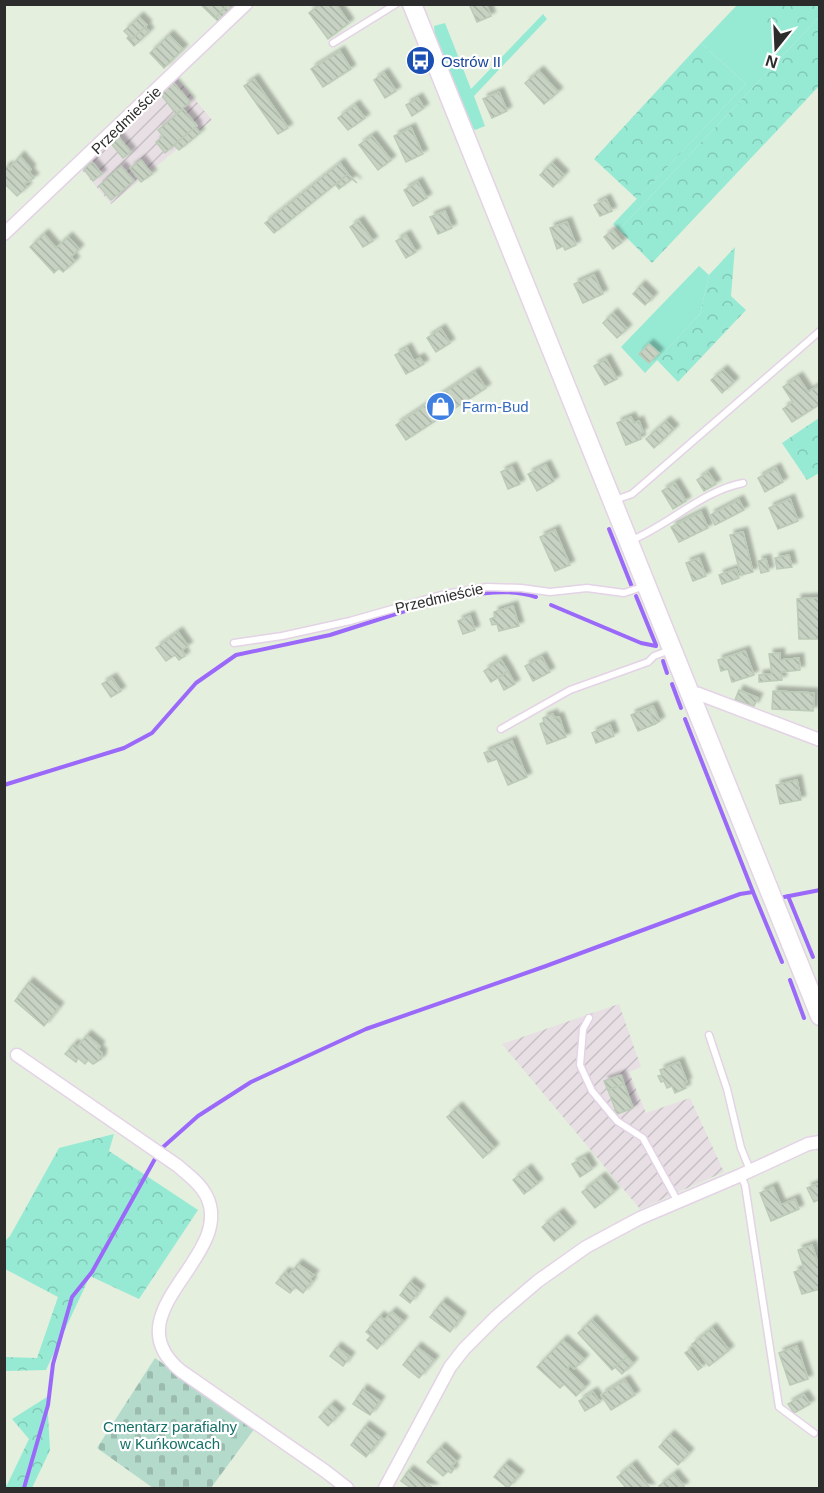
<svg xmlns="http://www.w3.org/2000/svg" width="824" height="1493" font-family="Arial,sans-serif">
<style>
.industrial{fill:url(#industrial-furrows)}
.grass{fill:#96ead4}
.forest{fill:url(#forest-crowns)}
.cemetery{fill:url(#cemetery-stones)}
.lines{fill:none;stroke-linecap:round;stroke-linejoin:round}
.stream{stroke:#9b69f9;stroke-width:4}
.building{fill:url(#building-back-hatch);stroke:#bccbb7;stroke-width:1.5;filter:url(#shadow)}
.lane-casing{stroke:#e4d3e6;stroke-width:9}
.street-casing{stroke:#e4d3e6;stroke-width:15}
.secondary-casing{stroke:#e4d3e6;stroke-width:21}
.lane{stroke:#fff;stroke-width:6}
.street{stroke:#fff;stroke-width:12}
.secondary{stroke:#fff;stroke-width:18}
.labels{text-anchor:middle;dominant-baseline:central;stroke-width:4.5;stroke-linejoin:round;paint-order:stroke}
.transit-label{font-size:15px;fill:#164399;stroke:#fff;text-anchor:start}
.street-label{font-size:15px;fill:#2c2c2c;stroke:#fff}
.shop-label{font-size:15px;fill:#366cbe;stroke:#fff;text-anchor:start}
.park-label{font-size:15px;fill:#147166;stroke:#fff}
</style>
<defs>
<pattern id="industrial-furrows" width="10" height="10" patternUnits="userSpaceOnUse" patternTransform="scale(1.5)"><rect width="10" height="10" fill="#e7dfe4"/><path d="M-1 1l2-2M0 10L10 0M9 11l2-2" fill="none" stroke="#c6c0c4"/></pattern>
<pattern id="forest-crowns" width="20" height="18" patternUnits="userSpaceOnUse" patternTransform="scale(1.5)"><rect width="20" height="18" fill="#96ead4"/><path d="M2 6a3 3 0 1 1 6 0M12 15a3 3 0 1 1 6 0" fill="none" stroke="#81c9b6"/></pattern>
<pattern id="cemetery-stones" width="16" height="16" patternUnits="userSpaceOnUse" patternTransform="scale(1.5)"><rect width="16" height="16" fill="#b3dacb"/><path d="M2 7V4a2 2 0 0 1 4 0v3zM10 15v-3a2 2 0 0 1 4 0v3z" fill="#9abbae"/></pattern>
<pattern id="building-back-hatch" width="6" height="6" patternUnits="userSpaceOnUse" patternTransform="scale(1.5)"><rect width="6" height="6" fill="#c7d2c3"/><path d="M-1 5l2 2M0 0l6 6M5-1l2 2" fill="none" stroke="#abb4a8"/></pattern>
<filter id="shadow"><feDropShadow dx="4.5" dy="-4.5" stdDeviation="1.5" flood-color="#0004"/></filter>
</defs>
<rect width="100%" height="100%" fill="#e4efde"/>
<g class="industrial">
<path d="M 176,77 L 212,120 L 111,204 L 81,169 Z"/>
<path d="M 619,1004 L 641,1067 L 629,1072 L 646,1113 L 690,1098 L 724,1172 L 640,1209 L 502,1044 Z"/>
</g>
<g class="grass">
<path d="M 738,4 L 768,5 L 765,7 L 815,10 L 818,5 L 819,5 L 819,17 L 619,230 L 613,224 L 746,84 L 701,43 Z"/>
<path d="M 543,14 L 547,19 L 474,96 L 485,126 L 475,130 L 473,128 L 435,37 L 434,26 L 445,23 L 471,89 Z"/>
<path d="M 699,266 L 709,275 L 700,314 L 645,373 L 621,347 Z"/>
</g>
<g class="forest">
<path d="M 768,5 L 768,4 L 818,5 L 816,10 L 785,43 L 771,38 L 762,22 L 765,7 Z"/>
<path d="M 819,17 L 819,86 L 652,263 L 619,230 Z"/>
<path d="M 701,43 L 746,84 L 637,199 L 594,159 Z"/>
<path d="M 735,247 L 731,296 L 746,310 L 678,382 L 657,360 L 700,314 L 709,275 Z"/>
<path d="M 819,418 L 819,473 L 807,480 L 782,443 Z"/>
<path d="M 114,1134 L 109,1151 L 198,1210 L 139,1299 L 90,1276 L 46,1370 L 5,1371 L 5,1357 L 37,1358 L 58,1297 L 5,1269 L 5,1241 L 10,1236 L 59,1148 Z"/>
<path d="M 47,1397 L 50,1450 L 32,1488 L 5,1488 L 5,1484 L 7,1485 L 29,1439 L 12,1419 Z"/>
</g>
<path class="cemetery" d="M 155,1358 L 255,1428 L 211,1488 L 153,1488 L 97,1448 Z"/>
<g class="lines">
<g class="stream">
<path d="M 609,529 L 632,587"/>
<path d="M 636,596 L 656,645"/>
<path d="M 551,605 L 641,643 L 656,646"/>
<path d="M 412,609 C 452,600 495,584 536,597"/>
<path d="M 663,661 L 667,673"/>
<path d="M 672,684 L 681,708"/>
<path d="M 685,719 L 753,892"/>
<path d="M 4,785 L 124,748 L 152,733 L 196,683 L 236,655 L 330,635 L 405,611"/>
<path d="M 788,896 L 813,957"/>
<path d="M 784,897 L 820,890"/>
<path d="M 790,980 L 804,1018"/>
<path d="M 162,1148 L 198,1116 L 251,1082 L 366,1029 L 546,966 L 740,894 L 753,892 L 782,962"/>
<path d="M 24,1488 L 48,1405 L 53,1364 L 72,1297 L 92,1272 L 156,1157"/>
</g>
</g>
<g class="building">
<path d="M 200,4 L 215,18 L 228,4 L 233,6 L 218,21 Z"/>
<path d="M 201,4 L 228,4 L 215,18 Z"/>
<path d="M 321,4 L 336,4 L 349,23 L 328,39 L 309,13 Z"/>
<path d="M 473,4 L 486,4 L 491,16 L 477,22 L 470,6 Z"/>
<path d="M 139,17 L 147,25 L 132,39 L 124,31 Z"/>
<path d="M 145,27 L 149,32 L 134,46 L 127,38 L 129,36 L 132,39 Z"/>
<path d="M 169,35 L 183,49 L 164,68 L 150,53 Z"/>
<path d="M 340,51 L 351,69 L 323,87 L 311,69 Z"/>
<path d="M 539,71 L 558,92 L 544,104 L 525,83 Z"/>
<path d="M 384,73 L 396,91 L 385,98 L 374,80 Z"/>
<path d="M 254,79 L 288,128 L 278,134 L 244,86 Z"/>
<path d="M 172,81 L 190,102 L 176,114 L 159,92 Z"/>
<path d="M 499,92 L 507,111 L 492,118 L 483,99 Z"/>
<path d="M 418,98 L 424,108 L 412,116 L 406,105 Z"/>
<path d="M 355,105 L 365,118 L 348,130 L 338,118 Z"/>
<path d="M 183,109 L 197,126 L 165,153 L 156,142 L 163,136 L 158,130 Z"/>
<path d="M 195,127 L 200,133 L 179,150 L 174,145 Z"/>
<path d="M 411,128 L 423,154 L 406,162 L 394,136 Z"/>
<path d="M 116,134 L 131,152 L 123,158 L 109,141 Z"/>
<path d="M 372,136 L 391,160 L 378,170 L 359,145 Z"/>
<path d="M 20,156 L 31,169 L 29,172 L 34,178 L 24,184 L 27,187 L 17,196 L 4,183 L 4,169 L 8,166 L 10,168 Z"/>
<path d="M 141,160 L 152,174 L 141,182 L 130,168 Z"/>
<path d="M 92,162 L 102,174 L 93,181 L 84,169 Z"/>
<path d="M 340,163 L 348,174 L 274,233 L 265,223 Z"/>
<path d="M 552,163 L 564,175 L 553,187 L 540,175 Z"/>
<path d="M 121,166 L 134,181 L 111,200 L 99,186 Z"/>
<path d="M 348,174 L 357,183 L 352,179 L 339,189 L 336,185 Z"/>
<path d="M 418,182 L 427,198 L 413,206 L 404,190 Z"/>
<path d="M 606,199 L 612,211 L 600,216 L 594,205 Z"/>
<path d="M 445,211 L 452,228 L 438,234 L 430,217 Z"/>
<path d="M 359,221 L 373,241 L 363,247 L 350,227 Z"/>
<path d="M 567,222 L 576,245 L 565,250 L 563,246 L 557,249 L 550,228 Z"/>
<path d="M 613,230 L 622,242 L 613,249 L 604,237 Z"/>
<path d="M 44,234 L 56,248 L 68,237 L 79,249 L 71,257 L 75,261 L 63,272 L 59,268 L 54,273 L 30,247 Z"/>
<path d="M 406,235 L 416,252 L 406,258 L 396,241 Z"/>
<path d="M 594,275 L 603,294 L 583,303 L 574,284 Z"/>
<path d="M 641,285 L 653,297 L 645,305 L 633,294 Z"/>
<path d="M 613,313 L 627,329 L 617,338 L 603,323 Z"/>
<path d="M 441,329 L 450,343 L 436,352 L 427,338 Z"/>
<path d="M 649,344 L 659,353 L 649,363 L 639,354 Z"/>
<path d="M 407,348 L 414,361 L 420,358 L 424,364 L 406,374 L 395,355 Z"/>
<path d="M 606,359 L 617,379 L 605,385 L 594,366 Z"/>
<path d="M 723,370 L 734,382 L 722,393 L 711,380 Z"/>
<path d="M 475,372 L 486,388 L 406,440 L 396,425 Z"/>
<path d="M 798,377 L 808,392 L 820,385 L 820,404 L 792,422 L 783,409 L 793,402 L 783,387 Z"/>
<path d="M 631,417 L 634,423 L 639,421 L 643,432 L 639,434 L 641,439 L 626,445 L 617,423 Z"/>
<path d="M 666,421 L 674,429 L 654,448 L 646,439 Z"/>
<path d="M 546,465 L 554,481 L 537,491 L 528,474 Z"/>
<path d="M 512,467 L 520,484 L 508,489 L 501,472 Z"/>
<path d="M 776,468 L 783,482 L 765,492 L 758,478 Z"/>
<path d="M 708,472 L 716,484 L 704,491 L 697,480 Z"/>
<path d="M 675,483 L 686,501 L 673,509 L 662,491 Z"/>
<path d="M 790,499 L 798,521 L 778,529 L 769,508 Z"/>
<path d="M 739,500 L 744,510 L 715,525 L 710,515 Z"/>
<path d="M 701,512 L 708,528 L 679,542 L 671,527 Z"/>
<path d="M 555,530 L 570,565 L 555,571 L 540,537 Z"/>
<path d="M 743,532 L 753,572 L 741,575 L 730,535 Z"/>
<path d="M 789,555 L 792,567 L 777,569 L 775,558 Z"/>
<path d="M 699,558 L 706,576 L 693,581 L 686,563 Z"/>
<path d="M 766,559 L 769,571 L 761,573 L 758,561 Z"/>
<path d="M 736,569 L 739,578 L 722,584 L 719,575 Z"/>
<path d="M 820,598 L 820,639 L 799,639 L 797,599 Z"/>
<path d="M 513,606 L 519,626 L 499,631 L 497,624 L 492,625 L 490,619 L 495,617 L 494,612 Z"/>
<path d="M 470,616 L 475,630 L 463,634 L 458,621 Z"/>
<path d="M 178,632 L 188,646 L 182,650 L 185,656 L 179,660 L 175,655 L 166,661 L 156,648 Z"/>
<path d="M 745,651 L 754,675 L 732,682 L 728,669 L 721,671 L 718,660 Z"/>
<path d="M 780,653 L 780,660 L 799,658 L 800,670 L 781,672 L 782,680 L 759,682 L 759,675 L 772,674 L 769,654 Z"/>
<path d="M 542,657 L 550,672 L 533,681 L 525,666 Z"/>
<path d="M 501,660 L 508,671 L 491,682 L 484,671 Z"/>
<path d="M 508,671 L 515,684 L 504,690 L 498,678 Z"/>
<path d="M 112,678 L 121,691 L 111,697 L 102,684 Z"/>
<path d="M 739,690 L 758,698 L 754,706 L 735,700 Z"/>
<path d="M 773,691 L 814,693 L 813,711 L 772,709 Z"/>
<path d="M 653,706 L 660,721 L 655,724 L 648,708 Z"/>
<path d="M 648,708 L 655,724 L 638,731 L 631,715 Z"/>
<path d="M 553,714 L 554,718 L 559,717 L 566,737 L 547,744 L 540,724 L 544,722 L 543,718 Z"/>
<path d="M 610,725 L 614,736 L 596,743 L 592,733 Z"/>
<path d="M 512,741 L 527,777 L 508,785 L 497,759 L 488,762 L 484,753 Z"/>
<path d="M 797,780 L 801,800 L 780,804 L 776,785 Z"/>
<path d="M 29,982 L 59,1007 L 44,1026 L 15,1001 Z"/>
<path d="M 87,1035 L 100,1046 L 98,1050 L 102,1053 L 101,1059 L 93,1064 L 88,1060 L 85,1064 L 78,1058 L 76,1062 L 65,1054 L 74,1044 L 77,1047 Z"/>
<path d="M 679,1062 L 687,1082 L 684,1083 L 686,1088 L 675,1093 L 672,1086 L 667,1088 L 664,1081 L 661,1082 L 658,1076 L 662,1075 L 660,1070 Z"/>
<path d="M 621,1075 L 624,1084 L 608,1090 L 604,1081 Z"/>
<path d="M 624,1084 L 633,1108 L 617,1114 L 608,1090 Z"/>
<path d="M 458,1107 L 494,1148 L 483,1158 L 447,1117 Z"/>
<path d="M 585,1157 L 592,1169 L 580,1177 L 572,1164 Z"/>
<path d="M 527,1169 L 538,1183 L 524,1194 L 513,1180 Z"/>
<path d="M 601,1177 L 614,1192 L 595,1208 L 582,1192 Z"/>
<path d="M 820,1183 L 820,1199 L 814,1202 L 807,1188 Z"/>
<path d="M 773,1187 L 781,1205 L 795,1199 L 799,1209 L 771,1221 L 760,1193 Z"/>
<path d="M 559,1213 L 571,1227 L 554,1241 L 542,1227 Z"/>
<path d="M 812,1245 L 818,1264 L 820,1264 L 820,1289 L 802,1294 L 794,1272 L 804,1269 L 798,1250 Z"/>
<path d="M 298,1264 L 314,1275 L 310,1279 L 312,1281 L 303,1293 L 295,1287 L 290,1293 L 276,1283 L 285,1272 L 289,1275 Z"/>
<path d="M 410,1282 L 420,1290 L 410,1303 L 400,1295 Z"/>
<path d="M 442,1302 L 461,1317 L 450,1332 L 430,1317 Z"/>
<path d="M 392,1312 L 403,1321 L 377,1349 L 367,1340 L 371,1336 L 366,1332 L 380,1316 L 384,1320 Z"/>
<path d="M 592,1320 L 627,1357 L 612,1370 L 578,1333 Z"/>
<path d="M 712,1328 L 729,1350 L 709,1366 L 692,1344 Z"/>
<path d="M 563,1340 L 584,1359 L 574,1369 L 570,1365 L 567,1369 L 585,1387 L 576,1396 L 564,1384 L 560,1388 L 537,1367 Z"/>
<path d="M 797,1346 L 808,1379 L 790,1385 L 779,1353 Z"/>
<path d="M 337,1347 L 350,1357 L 343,1366 L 330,1356 Z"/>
<path d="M 417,1347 L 434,1360 L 419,1378 L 403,1365 Z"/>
<path d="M 689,1350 L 702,1367 L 698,1370 L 685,1353 Z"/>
<path d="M 627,1357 L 633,1363 L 622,1374 L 615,1367 Z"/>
<path d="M 625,1380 L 635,1395 L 611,1410 L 601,1395 Z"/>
<path d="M 363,1389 L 380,1401 L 370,1415 L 353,1404 Z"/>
<path d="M 593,1392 L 600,1402 L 585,1411 L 579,1401 Z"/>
<path d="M 804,1395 L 810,1404 L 794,1413 L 788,1404 Z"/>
<path d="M 331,1405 L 340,1413 L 328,1426 L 319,1417 Z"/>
<path d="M 365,1426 L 381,1438 L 366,1457 L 351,1445 Z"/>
<path d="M 670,1435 L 689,1453 L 678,1465 L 659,1447 Z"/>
<path d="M 441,1447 L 456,1461 L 451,1467 L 454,1469 L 451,1473 L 448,1471 L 443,1476 L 427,1462 Z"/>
<path d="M 505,1464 L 519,1475 L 508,1488 L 494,1477 Z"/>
<path d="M 632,1465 L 650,1488 L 626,1488 L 617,1477 Z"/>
<path d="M 409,1470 L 433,1488 L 411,1488 L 401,1481 Z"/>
<path d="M 674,1474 L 684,1486 L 681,1488 L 660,1488 L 659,1486 Z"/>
</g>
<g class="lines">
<defs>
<g id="lane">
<path d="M 333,43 L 396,4"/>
<path d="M 615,500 L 632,494 L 820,331"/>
<path d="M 630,541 C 669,525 702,491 743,483"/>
<path d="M 234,643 L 282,636 L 350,621 L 445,594 L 487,587 L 521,588 L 550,592 L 587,588 L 624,593 L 645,586"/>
<path d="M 501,729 L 570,690 L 648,662 L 654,656 L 670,650"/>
<path d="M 589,1018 L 583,1029 L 580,1065 L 592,1091 L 617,1121 L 643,1138 L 678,1202"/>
<path d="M 709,1035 L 727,1089 L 741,1148 L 750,1170"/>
<path d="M 741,1176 L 745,1185 L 779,1407 L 814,1433"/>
</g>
<g id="street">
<path d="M 4,234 L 246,4"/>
<path d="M 688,692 L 699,694 L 820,740"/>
<path d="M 17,1055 L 178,1166 C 188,1175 200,1183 206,1195 C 238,1256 109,1312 181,1371 L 325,1471 L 347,1488"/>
<path d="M 385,1488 L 450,1367 L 464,1349 L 496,1317 L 538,1281 L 586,1247 L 640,1218 L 741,1175 L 808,1144 L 820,1142"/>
</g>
<path id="secondary" d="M 412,4 L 820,1016"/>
</defs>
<use href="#lane" class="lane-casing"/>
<use href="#street" class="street-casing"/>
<use href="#secondary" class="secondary-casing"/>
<use href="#lane" class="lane"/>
<use href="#street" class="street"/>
<use href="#secondary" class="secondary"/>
</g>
<defs>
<symbol id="bus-disc" viewBox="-11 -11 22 22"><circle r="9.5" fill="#1a4fb4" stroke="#fff"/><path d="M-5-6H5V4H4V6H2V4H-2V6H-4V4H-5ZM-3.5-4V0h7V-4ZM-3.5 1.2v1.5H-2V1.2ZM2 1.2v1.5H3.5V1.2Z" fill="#fff"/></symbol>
<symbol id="shop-disc" viewBox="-11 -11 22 22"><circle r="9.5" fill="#3f7fe0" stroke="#fff"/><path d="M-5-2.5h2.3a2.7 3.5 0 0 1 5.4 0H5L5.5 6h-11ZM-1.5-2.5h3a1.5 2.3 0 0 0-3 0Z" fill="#fff"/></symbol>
</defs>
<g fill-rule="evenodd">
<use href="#bus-disc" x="404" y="44" width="33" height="33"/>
<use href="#shop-disc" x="424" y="390" width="33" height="33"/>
</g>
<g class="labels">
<g class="transit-label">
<text x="441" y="61">Ostrów II</text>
</g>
<g class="street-label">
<text transform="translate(126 120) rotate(-44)">Przedmieście</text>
<text transform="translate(439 598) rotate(-13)">Przedmieście</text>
</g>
<g class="shop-label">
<text x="462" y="406">Farm-Bud</text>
</g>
<g class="park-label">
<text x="170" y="1426">Cmentarz parafialny<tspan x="170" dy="17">w Kuńkowcach</tspan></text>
</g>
</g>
<rect width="824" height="1493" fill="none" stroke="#2c2c2c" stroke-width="12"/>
<g transform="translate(776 48) rotate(198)" stroke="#ffffff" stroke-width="4.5" paint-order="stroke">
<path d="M0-4.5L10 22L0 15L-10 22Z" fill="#2c2c2c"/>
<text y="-9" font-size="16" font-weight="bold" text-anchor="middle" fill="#2c2c2c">N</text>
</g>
</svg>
